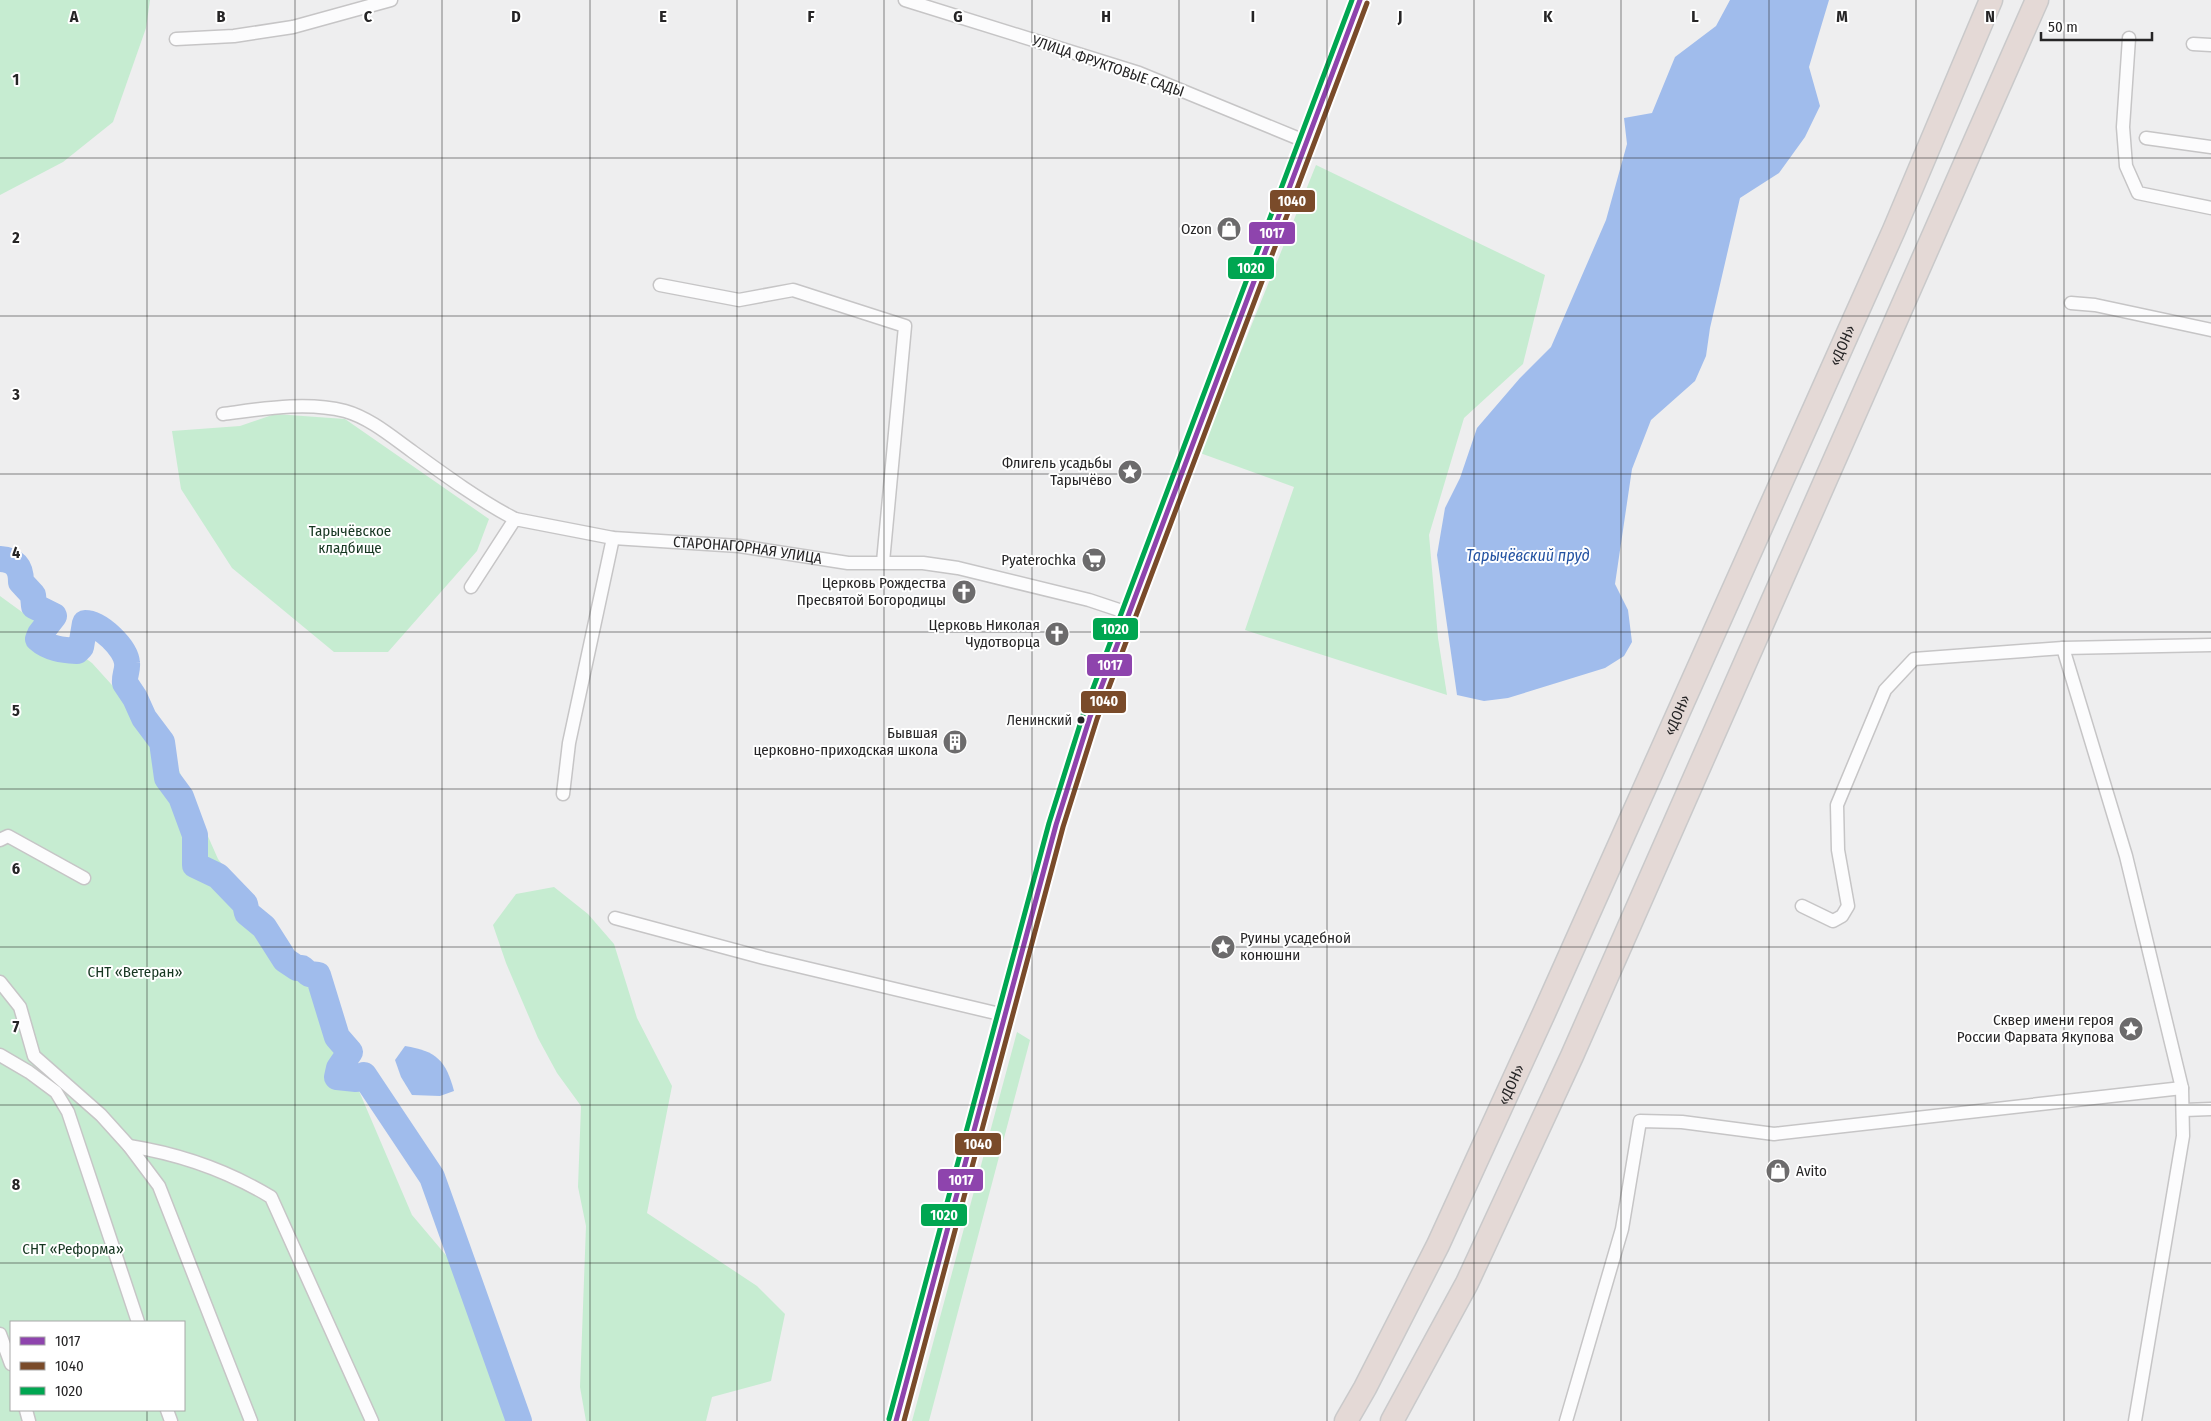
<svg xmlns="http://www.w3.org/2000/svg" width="2211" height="1421" font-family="'Fira Sans Condensed',sans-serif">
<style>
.green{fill:#c6ecd1;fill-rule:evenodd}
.water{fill:#a0bcec}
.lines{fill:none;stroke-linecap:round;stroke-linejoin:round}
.river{stroke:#a0bcec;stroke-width:26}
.minor-casing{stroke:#c6c5c6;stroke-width:15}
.secondary-casing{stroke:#c6c5c6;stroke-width:20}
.motorway-casing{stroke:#c9c9ca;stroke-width:25}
.minor{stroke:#fcfcfd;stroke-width:12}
.secondary{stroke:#fcfcfd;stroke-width:18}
.motorway{stroke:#e4d9d6;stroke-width:22}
.bus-1-casing{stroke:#fff;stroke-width:9}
.bus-2-casing{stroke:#fff;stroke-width:9}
.bus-3-casing{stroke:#fff;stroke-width:9}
.bus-1{stroke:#8e44ad;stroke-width:5}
.bus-2{stroke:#7a4b2a;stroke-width:5}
.bus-3{stroke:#00a651;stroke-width:5}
.grid{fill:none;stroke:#262526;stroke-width:1;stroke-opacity:0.55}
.bus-dot{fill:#262526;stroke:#fff;stroke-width:2}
.labels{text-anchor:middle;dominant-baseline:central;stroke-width:4;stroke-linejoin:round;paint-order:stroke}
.bus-label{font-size:14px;fill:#262526;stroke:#fff;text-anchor:end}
.street-label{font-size:15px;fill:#262526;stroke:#fff}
.poi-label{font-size:15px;fill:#262526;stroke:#fff;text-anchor:end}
.park-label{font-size:15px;fill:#163621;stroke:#fff}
.water-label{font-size:16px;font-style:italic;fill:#2453a2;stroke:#fff}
.grid-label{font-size:16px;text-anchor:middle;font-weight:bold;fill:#262526;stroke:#fff;stroke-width:4;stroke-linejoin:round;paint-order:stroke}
.line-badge{stroke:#fff;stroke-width:2}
.badge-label{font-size:14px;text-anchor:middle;font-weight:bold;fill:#fff}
</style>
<rect width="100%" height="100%" fill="#eeeeef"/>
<g class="green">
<path d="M 0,0 L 150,0 L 146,28 L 113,122 L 63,162 L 0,195 Z"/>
<path d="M 1316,165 L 1545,275 L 1523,364 L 1464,418 L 1429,535 L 1438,638 L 1447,695 L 1245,630 L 1294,487 L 1200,453 Z"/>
<path d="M 275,414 L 345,419 L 489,519 L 477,551 L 388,652 L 334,652 L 232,568 L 181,489 L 172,431 L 240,426 Z"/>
<path d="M 0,596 L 92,663 L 169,748 L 218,859 L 309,974 L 412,1215 L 488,1305 L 517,1421 L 0,1421 ZM 11,1322 L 184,1322 L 184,1410 L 11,1410 Z"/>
<path d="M 554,887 L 588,914 L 614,944 L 637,1018 L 672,1086 L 647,1213 L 757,1286 L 785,1314 L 771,1381 L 712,1397 L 706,1421 L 586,1421 L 580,1387 L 586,1226 L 578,1187 L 581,1106 L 557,1073 L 538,1038 L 506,963 L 493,925 L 516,894 Z"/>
<path d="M 1017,1032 L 1030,1040 L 929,1421 L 912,1421 Z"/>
</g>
<g class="water">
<path d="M 1730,0 L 1829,0 L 1809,67 L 1820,106 L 1805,137 L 1779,173 L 1740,198 L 1710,328 L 1706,356 L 1695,381 L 1651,420 L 1632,469 L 1615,584 L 1628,610 L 1632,642 L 1624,656 L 1605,668 L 1508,698 L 1484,701 L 1457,695 L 1437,555 L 1445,508 L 1460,478 L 1477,428 L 1520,378 L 1551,347 L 1606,220 L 1627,144 L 1624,118 L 1652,113 L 1675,57 L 1716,26 Z"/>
<path d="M 405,1046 C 437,1051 446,1061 454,1091 L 440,1096 L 412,1095 L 401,1077 L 395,1060 Z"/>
</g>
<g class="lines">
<path class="river" d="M 0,559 C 15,560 21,567 21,582 L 33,595 L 34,606 L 54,616 L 40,634 L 38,639 C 49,649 63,650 77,651 L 81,647 L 85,623 C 100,623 126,648 127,663 C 128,670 124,676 125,683 L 135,698 L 144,718 L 162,742 L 167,778 L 181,797 L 195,835 L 195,865 L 218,876 L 245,904 L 247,913 L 264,927 L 285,960 L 297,968 L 302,968 L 309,974 L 318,975 L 337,1037 L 350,1052 L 339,1068 L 337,1077 L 356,1079 L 364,1075 L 432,1177 L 519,1421"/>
<defs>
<g id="minor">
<path d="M 905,0 L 1139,73 L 1307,142"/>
<path d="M 2129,38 L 2123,127 L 2126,166 L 2138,193 L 2211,208"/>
<path d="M 176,39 L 234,36 L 293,27 L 391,0"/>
<path d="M 2193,44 L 2211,45"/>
<path d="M 2146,138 L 2211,147"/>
<path d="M 660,285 L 739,300 L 793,290 L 905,326 L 883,562"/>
<path d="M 2071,303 L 2095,305 L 2211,330"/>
<path d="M 223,414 C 261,409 306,401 345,411 C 370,418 392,437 413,452 C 446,476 479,500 515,519"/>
<path id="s1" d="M 471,587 L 515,519 L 613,538 L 739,546 L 848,563 L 923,563 L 958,568 L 1089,600 L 1128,613"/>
<path d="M 2063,648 L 2126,856 L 2182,1088 L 2183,1136 L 2135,1421"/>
<path d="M 563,794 L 569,743 L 613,538"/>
<path d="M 0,840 L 8,836 L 84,878"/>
<path d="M 1802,906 L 1833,921 L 1842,916 L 1848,906 L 1838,850 L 1837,805 L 1885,690 L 1914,659 L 2063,648 L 2211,645"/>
<path d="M 615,918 L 764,958 L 1004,1015"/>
<path d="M 0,982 L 20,1007 L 34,1056 L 101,1115 L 129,1146 L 159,1186 L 251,1421"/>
<path d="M 0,1055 L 29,1072 L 56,1092 L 68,1112 L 138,1322"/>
<path d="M 2184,1110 L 2211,1109"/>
<path d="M 129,1146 C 180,1154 228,1171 271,1197 L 372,1421"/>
<path d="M 0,1334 L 11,1364"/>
<path d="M 26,1410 L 29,1421"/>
<path d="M 167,1410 L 171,1421"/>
<path d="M 1566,1421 L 1622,1229 L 1640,1121 L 1682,1122 L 1774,1134 L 2182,1088"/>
</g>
<path id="secondary" d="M 896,1421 L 1056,825 L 1090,717 L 1128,613 L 1360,0"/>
<g id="motorway">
<path id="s2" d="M 1346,1421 L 1365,1388 L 1438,1245 L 1545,1011 L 1894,230 L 1991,0"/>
<path d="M 1392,1421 L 1467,1283 L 1572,1056 L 2037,0"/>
</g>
</defs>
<use href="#minor" class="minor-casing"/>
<use href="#secondary" class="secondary-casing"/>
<use href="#motorway" class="motorway-casing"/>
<use href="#minor" class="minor"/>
<use href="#secondary" class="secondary"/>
<use href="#motorway" class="motorway"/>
<defs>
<path id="bus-1" d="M 896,1421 L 1056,825 L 1090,717 L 1360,0"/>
<path id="bus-2" d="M 904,1421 L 1063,827 L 1097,719 L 1367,3"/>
<path id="bus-3" d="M 889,1419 L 1049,823 L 1083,715 L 1352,0"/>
</defs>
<use href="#bus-1" class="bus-1-casing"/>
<use href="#bus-2" class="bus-2-casing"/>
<use href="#bus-3" class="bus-3-casing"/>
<use href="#bus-1" class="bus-1"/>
<use href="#bus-2" class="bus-2"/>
<use href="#bus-3" class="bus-3"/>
</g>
<path class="grid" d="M 147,0 L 147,1322M 295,0 L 295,1421M 442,0 L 442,1421M 590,0 L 590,1421M 737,0 L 737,1421M 884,0 L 884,1421M 1032,0 L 1032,1421M 1179,0 L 1179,1421M 1327,0 L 1327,1421M 1474,0 L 1474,1421M 1621,0 L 1621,1421M 1769,0 L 1769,1421M 1916,0 L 1916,1421M 2064,0 L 2064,1421M 0,158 L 2211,158M 0,316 L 2211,316M 0,474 L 2211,474M 0,632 L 2211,632M 0,789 L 2211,789M 0,947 L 2211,947M 0,1105 L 2211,1105M 0,1263 L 2211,1263M 147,1410 L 147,1421"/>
<defs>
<symbol id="shop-disc" viewBox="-11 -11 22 22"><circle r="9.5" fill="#6c6b6c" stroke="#fff"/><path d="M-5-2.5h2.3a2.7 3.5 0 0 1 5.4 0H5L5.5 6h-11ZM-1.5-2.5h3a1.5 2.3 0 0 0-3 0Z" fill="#fff"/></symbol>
<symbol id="sight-disc" viewBox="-11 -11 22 22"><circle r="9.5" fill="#6c6b6c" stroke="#fff"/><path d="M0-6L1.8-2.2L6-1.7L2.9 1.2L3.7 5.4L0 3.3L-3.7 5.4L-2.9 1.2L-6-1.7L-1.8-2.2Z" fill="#fff"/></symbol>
<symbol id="supermarket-disc" viewBox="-11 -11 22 22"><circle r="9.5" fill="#6c6b6c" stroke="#fff"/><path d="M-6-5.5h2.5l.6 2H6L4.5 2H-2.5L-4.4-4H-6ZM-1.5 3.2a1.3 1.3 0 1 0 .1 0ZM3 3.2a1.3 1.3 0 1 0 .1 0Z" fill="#fff"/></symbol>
<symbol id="church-disc" viewBox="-11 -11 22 22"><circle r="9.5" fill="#6c6b6c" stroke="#fff"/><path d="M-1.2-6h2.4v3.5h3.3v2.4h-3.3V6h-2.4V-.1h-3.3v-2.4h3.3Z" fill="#fff"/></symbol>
<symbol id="building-disc" viewBox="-11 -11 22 22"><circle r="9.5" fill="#6c6b6c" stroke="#fff"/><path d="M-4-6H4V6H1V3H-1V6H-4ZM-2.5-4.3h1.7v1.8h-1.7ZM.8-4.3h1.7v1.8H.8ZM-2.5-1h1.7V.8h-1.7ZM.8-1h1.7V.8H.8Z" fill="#fff"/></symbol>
</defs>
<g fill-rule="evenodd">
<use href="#shop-disc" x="1215" y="215" width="28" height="28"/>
<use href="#sight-disc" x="1116" y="458" width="28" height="28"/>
<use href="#supermarket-disc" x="1080" y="546" width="28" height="28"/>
<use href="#church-disc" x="950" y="578" width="28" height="28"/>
<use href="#church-disc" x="1043" y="620" width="28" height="28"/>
<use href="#building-disc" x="941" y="728" width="28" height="28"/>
<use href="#sight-disc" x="1209" y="933" width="28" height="28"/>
<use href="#sight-disc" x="2117" y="1015" width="28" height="28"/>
<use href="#shop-disc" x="1764" y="1157" width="28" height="28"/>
</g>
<circle class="bus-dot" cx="1081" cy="720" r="4.5"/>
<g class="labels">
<g class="bus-label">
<text x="1072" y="720">Ленинский</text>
</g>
<g class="street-label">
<text transform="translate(1108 66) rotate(19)">УЛИЦА ФРУКТОВЫЕ САДЫ</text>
<text stroke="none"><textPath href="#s2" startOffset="1185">«ДОН»</textPath></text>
<text stroke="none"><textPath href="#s1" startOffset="316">СТАРОНАГОРНАЯ УЛИЦА</textPath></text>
<text stroke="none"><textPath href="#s2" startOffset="780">«ДОН»</textPath></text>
<text stroke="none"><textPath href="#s2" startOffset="375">«ДОН»</textPath></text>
</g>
<g class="poi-label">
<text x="1212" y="229">Ozon</text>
<text x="1112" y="463">Флигель усадьбы<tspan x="1112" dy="17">Тарычёво</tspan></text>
<text x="1076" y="560">Pyaterochka</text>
<text x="946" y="583">Церковь Рождества<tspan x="946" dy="17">Пресвятой Богородицы</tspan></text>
<text x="1040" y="625">Церковь Николая<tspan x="1040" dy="17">Чудотворца</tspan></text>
<text x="938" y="733">Бывшая<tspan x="938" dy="17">церковно-приходская школа</tspan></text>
<text x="1240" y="938" text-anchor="start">Руины усадебной<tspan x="1240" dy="17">конюшни</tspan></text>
<text x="2114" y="1020">Сквер имени героя<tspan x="2114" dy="17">России Фарвата Якупова</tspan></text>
<text x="1796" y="1171" text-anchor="start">Avito</text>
</g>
<g class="park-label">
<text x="350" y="531">Тарычёвское<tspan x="350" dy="17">кладбище</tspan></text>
<text x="135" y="972">СНТ «Ветеран»</text>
<text x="73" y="1249">СНТ «Реформа»</text>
</g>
<g class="water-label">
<text x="1528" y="555">Тарычёвский пруд</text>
</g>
</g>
<g class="grid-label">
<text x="74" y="22">A</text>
<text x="221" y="22">B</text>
<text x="368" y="22">C</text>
<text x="516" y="22">D</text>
<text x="663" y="22">E</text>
<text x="811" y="22">F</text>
<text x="958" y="22">G</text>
<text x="1106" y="22">H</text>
<text x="1253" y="22">I</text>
<text x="1400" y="22">J</text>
<text x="1548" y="22">K</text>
<text x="1695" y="22">L</text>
<text x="1842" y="22">M</text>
<text x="1990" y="22">N</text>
<text x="16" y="85">1</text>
<text x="16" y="243">2</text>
<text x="16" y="400">3</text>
<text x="16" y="558">4</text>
<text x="16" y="716">5</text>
<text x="16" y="874">6</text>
<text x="16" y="1032">7</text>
<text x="16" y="1190">8</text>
</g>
<g class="line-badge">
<rect x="1269" y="189" width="47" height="24" rx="5" fill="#7a4b2a"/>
<rect x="1248" y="221" width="48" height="24" rx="5" fill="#8e44ad"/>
<rect x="1227" y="256" width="48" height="24" rx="5" fill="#00a651"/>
<rect x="1092" y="617" width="47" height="24" rx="5" fill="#00a651"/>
<rect x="1086" y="653" width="47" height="24" rx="5" fill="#8e44ad"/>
<rect x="1080" y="690" width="47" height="24" rx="5" fill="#7a4b2a"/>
<rect x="954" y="1132" width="48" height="24" rx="5" fill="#7a4b2a"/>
<rect x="937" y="1168" width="47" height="24" rx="5" fill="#8e44ad"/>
<rect x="920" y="1203" width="48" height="24" rx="5" fill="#00a651"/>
</g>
<g class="badge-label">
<text x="1292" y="206">1040</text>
<text x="1272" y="238">1017</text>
<text x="1251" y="273">1020</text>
<text x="1115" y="634">1020</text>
<text x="1110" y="670">1017</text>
<text x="1104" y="706">1040</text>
<text x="978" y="1149">1040</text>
<text x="961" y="1185">1017</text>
<text x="944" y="1220">1020</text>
</g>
<rect x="10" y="1321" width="175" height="90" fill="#ffffff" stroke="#a8a8a8"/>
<rect x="20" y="1337" width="25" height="8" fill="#8e44ad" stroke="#a8a8a8"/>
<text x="55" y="1346" font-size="15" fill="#262526">1017</text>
<rect x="20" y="1362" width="25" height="8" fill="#7a4b2a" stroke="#a8a8a8"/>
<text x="55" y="1371" font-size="15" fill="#262526">1040</text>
<rect x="20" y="1387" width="25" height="8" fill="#00a651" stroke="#a8a8a8"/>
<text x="55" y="1396" font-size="15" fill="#262526">1020</text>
<path d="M2041 32v8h111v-8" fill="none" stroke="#262526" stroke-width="2.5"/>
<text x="2048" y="32" font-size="15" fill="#262526" stroke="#ffffff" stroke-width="4" paint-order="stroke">50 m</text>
</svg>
